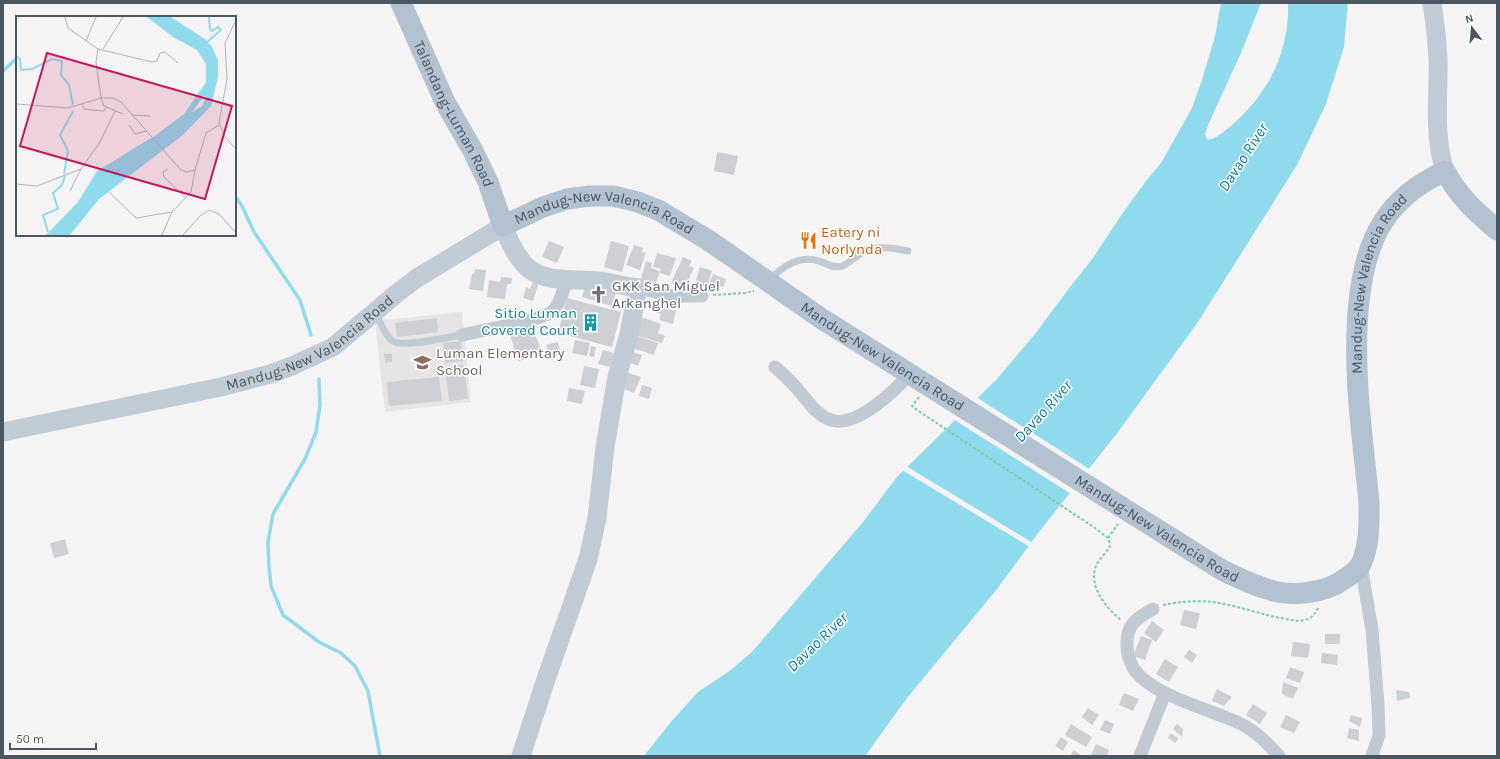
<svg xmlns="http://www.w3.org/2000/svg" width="1500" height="759" font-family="Karla,sans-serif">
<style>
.education{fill:#e6e4e5}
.water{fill:#90daee}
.pier{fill:#f5f3f3}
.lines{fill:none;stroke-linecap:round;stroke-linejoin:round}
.stream{stroke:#90daee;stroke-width:3.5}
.building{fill:#cdcfd5}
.path{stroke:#7ad0a6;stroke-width:2;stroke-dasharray:3 2;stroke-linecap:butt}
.lane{stroke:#c1cad2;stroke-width:7}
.street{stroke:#c1cad2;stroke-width:13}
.secondary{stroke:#c1cbd6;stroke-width:19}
.primary{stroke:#b3c2d1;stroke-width:21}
.labels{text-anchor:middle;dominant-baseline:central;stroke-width:3;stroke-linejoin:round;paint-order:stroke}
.street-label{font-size:15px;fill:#4a5661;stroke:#fff}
.food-label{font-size:15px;fill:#c56008;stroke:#fff;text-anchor:start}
.worship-label{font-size:15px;fill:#5b616d;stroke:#fff;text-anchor:start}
.culture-label{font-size:15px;fill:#0d838f;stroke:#fff;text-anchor:end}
.education-label{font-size:15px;fill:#785e54;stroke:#fff;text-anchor:start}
.water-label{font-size:16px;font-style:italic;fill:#0c7c9b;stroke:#fff}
.inset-river{fill:none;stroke:#90daee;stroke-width:2}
.inset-road{fill:none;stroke:#b1b4b9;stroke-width:1}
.view{fill:#c2185b;fill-opacity:0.15;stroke:#c2185b;stroke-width:2}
.inset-edge{fill:none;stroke:#4a5661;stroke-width:2}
</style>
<rect width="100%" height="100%" fill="#f5f3f3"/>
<path class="education" d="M 462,312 L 471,402 L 385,412 L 375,321 Z"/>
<path class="water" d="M 1221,3 L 1261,3 L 1241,53 L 1208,125 L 1205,134 L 1208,140 C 1217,138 1225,131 1232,125 C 1268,94 1290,51 1288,3 L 1348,3 L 1344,47 L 1326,104 L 1297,165 L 1198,322 L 1118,432 L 1039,532 L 997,589 L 907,698 L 865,756 L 644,756 L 670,723 L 698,692 L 728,672 L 752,652 L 863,522 L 897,477 L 996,380 L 1035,334 L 1070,287 L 1093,258 L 1122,214 L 1146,181 L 1161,163 L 1192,108 L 1202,80 L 1215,36 Z"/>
<g class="pier">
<path d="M 976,397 L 1091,470 L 1071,494 L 953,419 Z"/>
<path d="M 906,466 L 1033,543 L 1030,547 L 902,470 Z"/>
</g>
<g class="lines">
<g class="stream">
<path d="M 3,71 L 17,58"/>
<path d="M 235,196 L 242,206 L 254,232 L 300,300 L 311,335"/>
<path d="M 319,379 L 320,405 L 316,432 L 305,459 L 273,514 L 268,542 L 269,567 L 271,586 L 283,615 L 319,642 L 341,653 L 355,666 L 368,691 L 380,756"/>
</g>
</g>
<g class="building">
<path d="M 717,152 L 738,156 L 734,175 L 714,171 Z"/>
<path d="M 549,241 L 564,247 L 557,263 L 542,257 Z"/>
<path d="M 611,241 L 629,246 L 622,272 L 604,267 Z"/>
<path d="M 634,245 L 643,248 L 642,252 L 646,253 L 640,270 L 626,265 Z"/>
<path d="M 657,253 L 676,258 L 670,276 L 660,273 L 661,269 L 653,267 Z"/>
<path d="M 683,257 L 692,261 L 689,266 L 694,268 L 684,289 L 671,283 Z"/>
<path d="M 646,261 L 652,263 L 651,268 L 660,271 L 656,283 L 641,279 Z"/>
<path d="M 700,267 L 712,271 L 707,287 L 695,284 Z"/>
<path d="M 475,269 L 486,270 L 483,291 L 469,289 L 472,274 L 474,274 Z"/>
<path d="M 713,274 L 726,279 L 723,287 L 710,282 Z"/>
<path d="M 501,277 L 512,278 L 511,284 L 507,284 L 505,299 L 487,297 L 489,280 L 500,282 Z"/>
<path d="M 533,281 L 539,282 L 533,301 L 523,298 L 526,287 L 530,289 Z"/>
<path d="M 586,284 L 616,292 L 612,306 L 582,297 Z"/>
<path d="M 567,298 L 621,312 L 612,347 L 558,333 Z"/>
<path d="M 658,306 L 676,311 L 673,324 L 659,320 L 661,314 L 656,312 Z"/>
<path d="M 641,317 L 661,324 L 658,333 L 665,336 L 662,343 L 635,335 Z"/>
<path d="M 437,318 L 438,332 L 397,337 L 395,323 Z"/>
<path d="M 531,324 L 542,352 L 519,361 L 509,333 Z"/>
<path d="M 637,336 L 658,343 L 654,355 L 633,348 Z"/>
<path d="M 575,340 L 590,343 L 587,356 L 572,353 Z"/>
<path d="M 461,341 L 463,361 L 445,363 L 443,343 Z"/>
<path d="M 558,342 L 561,354 L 549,357 L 546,345 Z"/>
<path d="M 591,346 L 596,347 L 594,357 L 589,356 Z"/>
<path d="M 603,350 L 614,353 L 610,367 L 598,364 Z"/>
<path d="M 629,351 L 642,355 L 638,366 L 625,361 Z"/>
<path d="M 384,354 L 392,354 L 392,362 L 385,363 Z"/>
<path d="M 464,365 L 468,399 L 449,401 L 445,367 Z"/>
<path d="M 584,366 L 599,369 L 595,388 L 580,385 Z"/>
<path d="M 626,372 L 641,377 L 634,393 L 620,387 Z"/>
<path d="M 439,377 L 442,401 L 389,406 L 387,382 Z"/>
<path d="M 642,385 L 652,388 L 649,399 L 639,396 Z"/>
<path d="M 569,388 L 585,391 L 582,404 L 567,401 Z"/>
<path d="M 65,539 L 69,554 L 54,558 L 50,543 Z"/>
<path d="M 1184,610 L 1200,613 L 1196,629 L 1180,625 Z"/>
<path d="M 1152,621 L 1164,630 L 1156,642 L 1144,633 Z"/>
<rect x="1325" y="634" width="15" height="10"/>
<path d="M 1141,636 L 1152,640 L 1145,660 L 1133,656 Z"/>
<path d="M 1293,642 L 1310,644 L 1308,658 L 1291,656 Z"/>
<path d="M 1189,650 L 1197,655 L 1192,663 L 1184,657 Z"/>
<path d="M 1322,653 L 1338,655 L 1337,665 L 1321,663 Z"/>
<path d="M 1165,659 L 1178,667 L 1169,682 L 1156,674 Z"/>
<path d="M 1290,667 L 1304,672 L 1300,683 L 1286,678 Z"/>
<path d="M 1283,682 L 1298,688 L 1293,699 L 1282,694 Z"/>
<path d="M 1217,689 L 1232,697 L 1224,706 L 1212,701 Z"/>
<path d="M 1396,690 L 1409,692 L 1410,698 L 1397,701 Z"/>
<path d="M 1124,693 L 1139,699 L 1133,711 L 1119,705 Z"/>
<path d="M 1253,704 L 1267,713 L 1260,724 L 1246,715 Z"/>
<path d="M 1088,708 L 1099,715 L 1092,725 L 1082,717 Z"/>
<path d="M 1286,715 L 1300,722 L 1294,733 L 1280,727 Z"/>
<path d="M 1351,715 L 1362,718 L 1360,727 L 1349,721 Z"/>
<path d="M 1105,720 L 1114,724 L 1110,734 L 1100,730 Z"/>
<path d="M 1071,724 L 1092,737 L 1086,747 L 1065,735 Z"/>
<path d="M 1177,724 L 1183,729 L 1182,737 L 1173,729 Z"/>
<path d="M 1349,728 L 1359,730 L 1359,741 L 1347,738 Z"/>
<path d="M 1170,733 L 1178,738 L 1176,743 L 1168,738 Z"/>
<path d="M 1061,737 L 1068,742 L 1063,751 L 1055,746 Z"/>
<path d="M 1096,744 L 1109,750 L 1107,756 L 1091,755 Z"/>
<path d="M 1074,750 L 1082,756 L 1070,756 Z"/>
</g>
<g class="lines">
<g class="path">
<path d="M 713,295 L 745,293 L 754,291"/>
<path d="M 919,397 L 912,406 L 917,410 L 1095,528 L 1108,538 L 1110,546 C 1106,553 1099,559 1096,566 C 1088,586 1106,608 1121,620"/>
<path d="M 1108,538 L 1118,524"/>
<path d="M 1163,605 C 1178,602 1196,600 1212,602 C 1237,605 1261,615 1286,619 C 1292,620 1299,622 1304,620 C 1312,619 1316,613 1319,606"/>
</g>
<g class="lane">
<path d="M 770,280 C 782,266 800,255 819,261 C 827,263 833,269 842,266 C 850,263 856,256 863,252 C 877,245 894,248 908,251"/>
<path d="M 375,313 C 380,321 384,333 391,340 C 401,349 447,337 462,335"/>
</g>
<g class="street">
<path d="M 638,288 L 673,296 L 702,296"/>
<path d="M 462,335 C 479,331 544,320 553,311 C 561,303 563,289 567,280"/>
<path d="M 775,367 C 784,375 792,382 799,391 C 808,401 817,416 831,420 C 855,429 896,390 910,373"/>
<path d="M 1361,565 L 1372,630 L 1378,705 L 1379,735 L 1372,756"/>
<path d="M 1153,609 C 1137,618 1126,624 1127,646 C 1127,653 1130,662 1134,669 C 1151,695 1212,710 1239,723 C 1256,731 1267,743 1279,756"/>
<path d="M 1140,756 L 1165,693"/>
</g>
<g class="secondary">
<path d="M 1432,3 C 1435,21 1437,39 1438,58 C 1439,96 1433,134 1445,171"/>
<path id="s1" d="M 3,432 L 221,387 L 270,374 L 292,366 L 333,347 L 396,294 L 417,278 L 503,226 C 509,241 516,257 528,268 C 548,284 576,278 599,281 C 612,283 625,286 638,288 L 629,334 L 617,377 L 605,447 L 597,518 L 588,559 L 546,679 L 521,756"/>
</g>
<path class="primary" id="s2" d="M 401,3 L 445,102 L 473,151 L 488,182 L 503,226 L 543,207 L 567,199 L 590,196 L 613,196 L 638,202 L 658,210 L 708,240 L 822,319 L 1222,570 C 1238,578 1253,585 1270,590 C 1291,597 1325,593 1343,580 C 1349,576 1358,571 1361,564 C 1370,545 1369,521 1369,501 C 1362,434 1352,367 1359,301 C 1362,274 1368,245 1383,222 C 1398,198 1419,183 1445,171 C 1458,196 1475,211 1497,230"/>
</g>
<defs>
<symbol id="restaurant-bare" viewBox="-9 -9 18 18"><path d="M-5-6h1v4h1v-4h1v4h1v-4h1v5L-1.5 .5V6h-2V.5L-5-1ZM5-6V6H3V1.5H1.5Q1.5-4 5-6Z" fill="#e8710a" stroke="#fff" stroke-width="2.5" paint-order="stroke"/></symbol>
<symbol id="church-bare" viewBox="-9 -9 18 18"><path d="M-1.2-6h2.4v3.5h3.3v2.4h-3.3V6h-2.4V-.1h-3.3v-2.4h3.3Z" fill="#6b7280" stroke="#fff" stroke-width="2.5" paint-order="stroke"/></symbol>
<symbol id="building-bare" viewBox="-9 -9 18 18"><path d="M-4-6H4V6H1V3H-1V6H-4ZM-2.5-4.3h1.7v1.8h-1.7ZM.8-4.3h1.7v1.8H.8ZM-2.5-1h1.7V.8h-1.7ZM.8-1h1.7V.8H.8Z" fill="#0f9aa8" stroke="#fff" stroke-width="2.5" paint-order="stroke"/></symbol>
<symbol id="school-bare" viewBox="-9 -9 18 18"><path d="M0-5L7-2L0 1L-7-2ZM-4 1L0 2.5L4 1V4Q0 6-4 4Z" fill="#8d6e63" stroke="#fff" stroke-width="2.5" paint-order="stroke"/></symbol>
</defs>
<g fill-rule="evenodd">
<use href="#restaurant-bare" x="796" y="228" width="25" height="25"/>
<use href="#church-bare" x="586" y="282" width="25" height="25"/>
<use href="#building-bare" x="578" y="310" width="25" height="25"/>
<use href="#school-bare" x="410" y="350" width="25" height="25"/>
</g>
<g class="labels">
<g class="street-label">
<text stroke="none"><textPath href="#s2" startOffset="123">Talandang-Luman Road</textPath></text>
<text stroke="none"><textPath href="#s2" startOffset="354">Mandug-New Valencia Road</textPath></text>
<text stroke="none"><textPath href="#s2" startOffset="1517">Mandug-New Valencia Road</textPath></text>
<text stroke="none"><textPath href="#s1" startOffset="323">Mandug-New Valencia Road</textPath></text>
<text stroke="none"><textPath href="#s2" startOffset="677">Mandug-New Valencia Road</textPath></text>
<text stroke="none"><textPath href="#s2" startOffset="1001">Mandug-New Valencia Road</textPath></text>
</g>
<g class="food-label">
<text x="821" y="232">Eatery ni<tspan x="821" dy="17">Norlynda</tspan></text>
</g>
<g class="worship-label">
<text x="612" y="286">GKK San Miguel<tspan x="612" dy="17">Arkanghel</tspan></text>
</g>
<g class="culture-label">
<text x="577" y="313">Sitio Luman<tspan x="577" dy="17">Covered Court</tspan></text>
</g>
<g class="education-label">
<text x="436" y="353">Luman Elementary<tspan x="436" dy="17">School</tspan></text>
</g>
<g class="water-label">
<text transform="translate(1243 157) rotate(-57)">Davao River</text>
<text transform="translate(1043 411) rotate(-48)">Davao River</text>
<text transform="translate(817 642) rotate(-44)">Davao River</text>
</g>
</g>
<g transform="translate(16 16)">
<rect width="220" height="220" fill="#f5f3f3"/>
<path d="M 131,1 L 155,1 L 189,23 L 196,31 L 202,44 L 202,61 L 195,90 L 167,119 L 83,183 L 54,219 L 30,219 L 62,186 L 81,155 L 140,119 L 168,98 L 190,66 L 190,48 L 181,34 L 157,21 ZM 188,80 L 190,81 L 186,90 L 175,97 Z" fill="#90daee" fill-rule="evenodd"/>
<path class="inset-river" d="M 191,26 L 205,14 L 202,11 L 196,15 L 194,13 L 193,1M 0,40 L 4,43 L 5,54 L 16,53 L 36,43 L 46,45 L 45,59 L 53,69 L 57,89M 48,158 L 52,135 L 44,119 L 57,95M 32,216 L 27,199 L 42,193 L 37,177 L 46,169 L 49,160"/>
<path class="inset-road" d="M 49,1 L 52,12 L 82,33 L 80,46 L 85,82 L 97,82 L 105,86 L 164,153 L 170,156 L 179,154 L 190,117 L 203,109M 220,4 L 209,27 L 211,63 L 203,107 L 209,121 L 220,133M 70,25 L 80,1M 82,33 L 136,46 L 141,45 L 144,37 L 149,36 L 162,47M 87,33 L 107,1M 0,88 L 52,92 L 85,82 L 88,90 L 107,98M 66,88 L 68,93 L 76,94 L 88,95 L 91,91M 116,99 L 134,100M 113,109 L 119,118 L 130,115M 152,153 L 147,156 L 148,161 L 170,182M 0,168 L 21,170 L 65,153 L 84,126 L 99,95M 54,175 L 65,153M 93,176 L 120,202 L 156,196M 146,219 L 156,196 L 175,176 L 179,154M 167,219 L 184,200 L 193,194 L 203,198 L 220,217"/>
<path class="view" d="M 31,37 L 216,90 L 189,183 L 4,130 Z"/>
<rect width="220" height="220" class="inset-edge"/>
</g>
<rect width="1500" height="759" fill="none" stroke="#4a5661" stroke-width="8"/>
<g transform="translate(1472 28) rotate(344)" stroke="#ffffff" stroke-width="3" paint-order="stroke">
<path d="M0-3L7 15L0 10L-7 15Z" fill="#4a5661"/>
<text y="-6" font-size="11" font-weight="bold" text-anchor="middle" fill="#4a5661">N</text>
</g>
<path d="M10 743v6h86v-6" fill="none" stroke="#4a5661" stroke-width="2"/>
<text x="16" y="743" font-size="12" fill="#4a5661" stroke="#ffffff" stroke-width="3" paint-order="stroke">50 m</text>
</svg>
